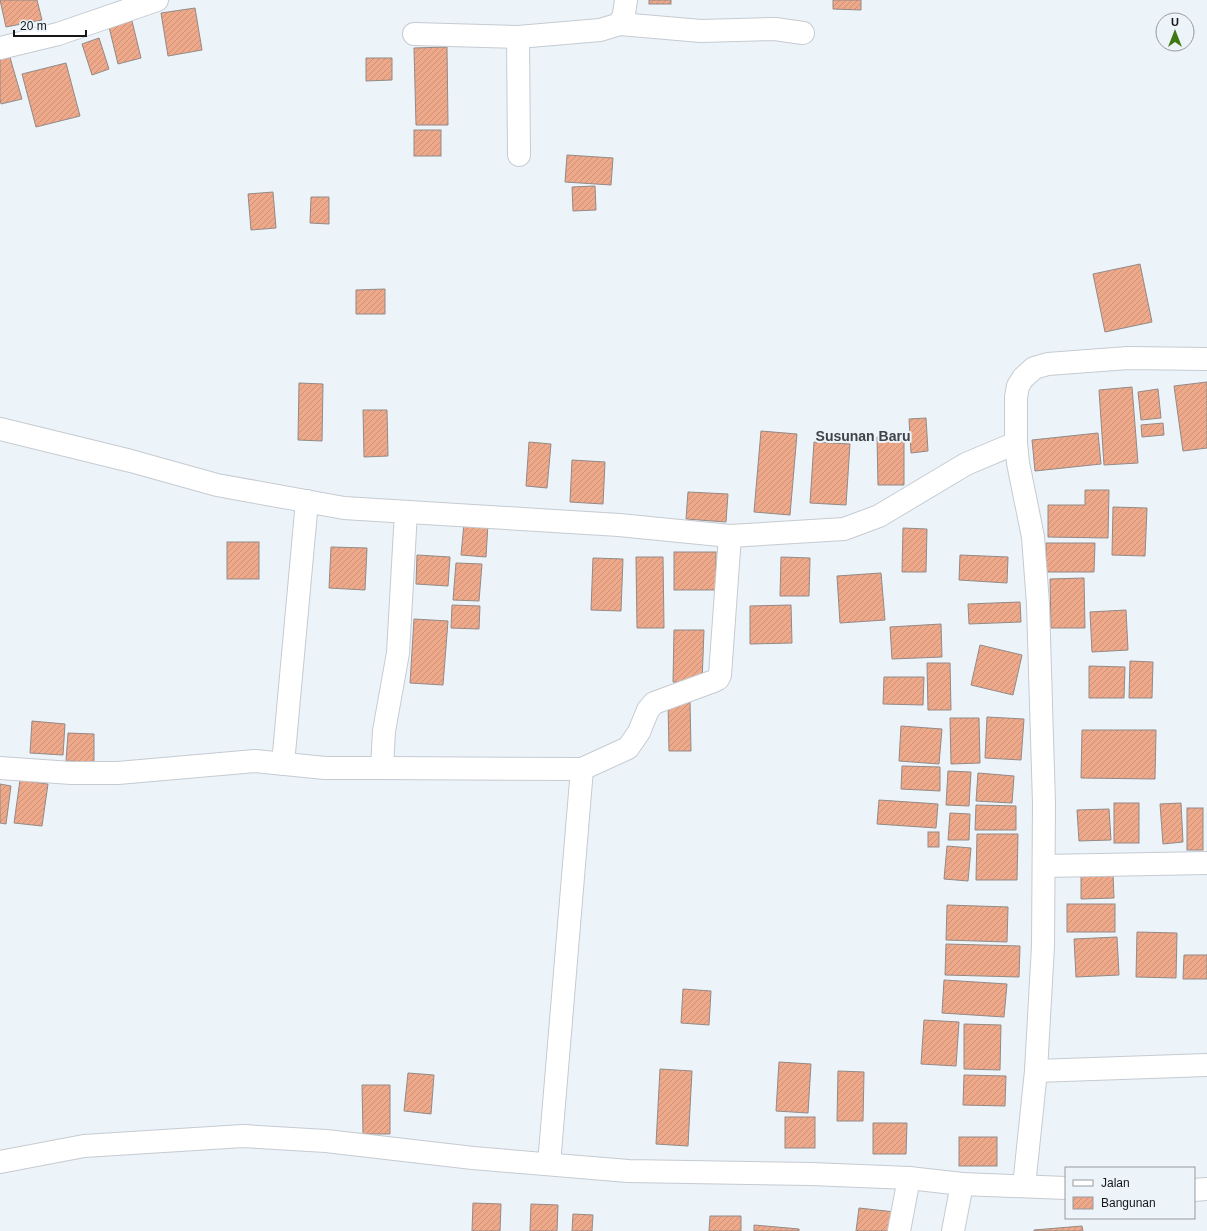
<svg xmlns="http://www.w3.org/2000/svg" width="1207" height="1231" font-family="Arial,sans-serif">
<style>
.building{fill:url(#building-hatch);stroke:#938a87}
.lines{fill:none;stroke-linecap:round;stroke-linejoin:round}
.minor-casing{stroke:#c5cbd1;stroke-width:24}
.minor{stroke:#fff;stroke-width:22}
.labels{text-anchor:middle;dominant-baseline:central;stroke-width:4;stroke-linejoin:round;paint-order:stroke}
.quarter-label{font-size:14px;font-weight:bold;fill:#3e4449;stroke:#ecf3f9}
</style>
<defs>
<pattern id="building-hatch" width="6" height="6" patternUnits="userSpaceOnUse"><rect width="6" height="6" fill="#eea88a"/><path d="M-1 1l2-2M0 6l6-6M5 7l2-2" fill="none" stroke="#cb9076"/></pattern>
</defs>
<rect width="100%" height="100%" fill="#ecf3f9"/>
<g class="building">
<path d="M 0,0 L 37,0 L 42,20 L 6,27 Z"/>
<rect x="649" y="0" width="22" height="4"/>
<path d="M 833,0 L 861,0 L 861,10 L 833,9 Z"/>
<path d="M 195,8 L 202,50 L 168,56 L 161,13 Z"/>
<path d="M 132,21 L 141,58 L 118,64 L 109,27 Z"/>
<path d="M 99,38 L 109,69 L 92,75 L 82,44 Z"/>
<path d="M 447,47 L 448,125 L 416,125 L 414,48 Z"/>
<path d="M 9,54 L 22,99 L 1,104 L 0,99 L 0,56 Z"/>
<path d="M 366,58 L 392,58 L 392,80 L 366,81 Z"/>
<path d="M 66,63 L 80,116 L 36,127 L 22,74 Z"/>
<rect x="414" y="130" width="27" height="26"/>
<path d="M 567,155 L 613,158 L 611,185 L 565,182 Z"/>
<path d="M 595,186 L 596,210 L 573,211 L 572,187 Z"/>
<path d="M 273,192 L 276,228 L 251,230 L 248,194 Z"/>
<path d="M 311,197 L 329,197 L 329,224 L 310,223 Z"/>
<path d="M 1140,264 L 1152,322 L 1105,332 L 1093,274 Z"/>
<path d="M 385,289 L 385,314 L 356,314 L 356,290 Z"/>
<path d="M 1207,382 L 1207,448 L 1183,451 L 1174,386 Z"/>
<path d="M 299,383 L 323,384 L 322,441 L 298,440 Z"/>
<path d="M 1132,387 L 1138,463 L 1104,465 L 1099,390 Z"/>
<path d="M 1158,389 L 1161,418 L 1141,420 L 1138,392 Z"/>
<path d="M 363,410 L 387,410 L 388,456 L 364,457 Z"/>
<path d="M 926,418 L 928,451 L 911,453 L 909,419 Z"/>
<path d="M 1163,423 L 1164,435 L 1142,437 L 1141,425 Z"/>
<path d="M 761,431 L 797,434 L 790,515 L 754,512 Z"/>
<path d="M 1098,433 L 1101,464 L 1035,471 L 1032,440 Z"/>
<path d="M 877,437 L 904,437 L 904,485 L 878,485 Z"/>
<path d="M 529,442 L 551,444 L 547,488 L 526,486 Z"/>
<path d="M 814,442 L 850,444 L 846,505 L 810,503 Z"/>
<path d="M 572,460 L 605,462 L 603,504 L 570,502 Z"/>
<path d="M 1085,490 L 1109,490 L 1108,538 L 1048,537 L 1048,505 L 1085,505 Z"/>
<path d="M 688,492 L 728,494 L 726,522 L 686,519 Z"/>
<path d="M 1113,507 L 1147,508 L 1145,556 L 1112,555 Z"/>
<path d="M 464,523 L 488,524 L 486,557 L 461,555 Z"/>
<path d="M 903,528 L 927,529 L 926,572 L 902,572 Z"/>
<rect x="227" y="542" width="32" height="37"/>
<path d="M 1046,543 L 1095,543 L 1094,572 L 1046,572 Z"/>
<path d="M 331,547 L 367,548 L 365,590 L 329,588 Z"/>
<rect x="674" y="552" width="42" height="38"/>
<path d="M 417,555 L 450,557 L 448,586 L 416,584 Z"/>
<path d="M 960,555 L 1008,557 L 1007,583 L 959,580 Z"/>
<path d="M 636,557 L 663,557 L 664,628 L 637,628 Z"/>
<path d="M 781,557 L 810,558 L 809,596 L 780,596 Z"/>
<path d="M 593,558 L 623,559 L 621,611 L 591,610 Z"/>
<path d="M 456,563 L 482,564 L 479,601 L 453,600 Z"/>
<path d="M 881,573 L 885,620 L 840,623 L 837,576 Z"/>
<path d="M 1084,578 L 1085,628 L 1051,628 L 1050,579 Z"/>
<path d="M 1020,602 L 1021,622 L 969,624 L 968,604 Z"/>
<path d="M 452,605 L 480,606 L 479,629 L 451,628 Z"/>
<path d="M 791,605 L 792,643 L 750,644 L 750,606 Z"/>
<path d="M 1126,610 L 1128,650 L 1092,652 L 1090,612 Z"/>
<path d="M 414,619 L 448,621 L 443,685 L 410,683 Z"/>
<path d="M 941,624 L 942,657 L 892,659 L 890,627 Z"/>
<path d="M 674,630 L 704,630 L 702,683 L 673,682 Z"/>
<path d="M 980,645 L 1022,655 L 1013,695 L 971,685 Z"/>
<path d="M 1130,661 L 1153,662 L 1152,698 L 1129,698 Z"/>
<path d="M 927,663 L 950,663 L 951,710 L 928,710 Z"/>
<path d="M 1089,666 L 1125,667 L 1124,698 L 1089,698 Z"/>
<path d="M 884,677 L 924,677 L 923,705 L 883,704 Z"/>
<path d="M 668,701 L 690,701 L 691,751 L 669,751 Z"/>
<path d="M 987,717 L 1024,719 L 1021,760 L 985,758 Z"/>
<path d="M 950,718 L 979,718 L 980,763 L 951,764 Z"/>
<path d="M 32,721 L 65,724 L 63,755 L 30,753 Z"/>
<path d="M 901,726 L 942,729 L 939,764 L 899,761 Z"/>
<path d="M 1082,730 L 1156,730 L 1155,779 L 1081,778 Z"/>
<path d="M 68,733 L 94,734 L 94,762 L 66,761 Z"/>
<path d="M 902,766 L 940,767 L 940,791 L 901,789 Z"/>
<path d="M 948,771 L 971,772 L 969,806 L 946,805 Z"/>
<path d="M 978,773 L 1014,776 L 1012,803 L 976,801 Z"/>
<path d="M 20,780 L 48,784 L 42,826 L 14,823 Z"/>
<path d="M 0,784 L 11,786 L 6,824 L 0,823 Z"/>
<path d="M 879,800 L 938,804 L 936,828 L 877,824 Z"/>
<rect x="1114" y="803" width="25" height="40"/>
<path d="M 1181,803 L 1183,842 L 1163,844 L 1160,804 Z"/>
<path d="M 976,805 L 1016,806 L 1016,830 L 975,830 Z"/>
<rect x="1187" y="808" width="16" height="42"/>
<path d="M 1109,809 L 1111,840 L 1079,841 L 1077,810 Z"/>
<path d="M 950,813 L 970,814 L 969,840 L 948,840 Z"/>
<rect x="928" y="832" width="11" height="15"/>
<path d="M 977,834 L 1018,834 L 1017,880 L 976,880 Z"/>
<path d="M 947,846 L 971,848 L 968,881 L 944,879 Z"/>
<path d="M 1113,875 L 1114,898 L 1081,899 L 1081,876 Z"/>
<rect x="1067" y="904" width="48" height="28"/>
<path d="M 947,905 L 1008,907 L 1007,942 L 946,940 Z"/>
<path d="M 1137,932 L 1177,933 L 1176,978 L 1136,977 Z"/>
<path d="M 1117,937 L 1119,975 L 1076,977 L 1074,939 Z"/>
<path d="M 946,944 L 1020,946 L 1019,977 L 945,975 Z"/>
<path d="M 1184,955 L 1207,955 L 1207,979 L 1183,979 Z"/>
<path d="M 944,980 L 1007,984 L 1004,1017 L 942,1013 Z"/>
<path d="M 683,989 L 711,991 L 709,1025 L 681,1023 Z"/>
<path d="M 924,1020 L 959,1022 L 956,1066 L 921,1064 Z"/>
<path d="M 964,1024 L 1001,1025 L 1000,1070 L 964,1069 Z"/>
<path d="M 779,1062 L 811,1064 L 808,1113 L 776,1111 Z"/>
<path d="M 660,1069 L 692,1071 L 688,1146 L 656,1144 Z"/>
<path d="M 838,1071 L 864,1072 L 863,1121 L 837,1121 Z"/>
<path d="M 408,1073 L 434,1075 L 431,1114 L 404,1111 Z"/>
<path d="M 964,1075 L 1006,1076 L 1005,1106 L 963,1105 Z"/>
<path d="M 362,1085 L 390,1085 L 390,1134 L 363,1134 Z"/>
<rect x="785" y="1117" width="30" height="31"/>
<path d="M 873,1123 L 907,1123 L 906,1154 L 873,1154 Z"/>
<rect x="959" y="1137" width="38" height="29"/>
<path d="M 473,1203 L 501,1204 L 500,1231 L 472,1231 Z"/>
<path d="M 531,1204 L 558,1205 L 557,1231 L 530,1231 Z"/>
<path d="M 859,1208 L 895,1212 L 893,1231 L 856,1231 Z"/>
<path d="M 573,1214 L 593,1215 L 592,1231 L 572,1231 Z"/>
<path d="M 710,1216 L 741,1216 L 741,1231 L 709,1231 Z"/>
<path d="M 754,1225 L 799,1229 L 799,1231 L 754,1231 Z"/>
<path d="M 1082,1226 L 1083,1231 L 1034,1231 L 1034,1230 Z"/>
</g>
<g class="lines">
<defs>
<g id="minor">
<path d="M 620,24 L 701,31 L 775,29 L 803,33"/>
<path d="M 414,34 L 518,37 L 600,30 L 620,24 L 624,14 L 626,0"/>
<path d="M 518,37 L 519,155"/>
<path d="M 0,48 L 58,34 L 157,0"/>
<path d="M 0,429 L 131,461 L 217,485 L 344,508 L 619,525 L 730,536 L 844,529 L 879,516 L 966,464 L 1016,443"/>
<path d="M 283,764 L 307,501"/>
<path d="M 0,768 L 71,773 L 118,773 L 255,761 L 325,768 L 382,768 L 384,731 L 398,653 L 406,512"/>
<path d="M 382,768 L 582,769 L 628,748 L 639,732 L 648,710 L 654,703 L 714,681 L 718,679 L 720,675 L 730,536"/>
<path d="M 1044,866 L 1207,863"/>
<path d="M 1036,1071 L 1207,1065"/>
<path d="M 0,1162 L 84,1146 L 243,1136 L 326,1141 L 473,1158 L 628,1171 L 811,1174 L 909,1178 L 962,1184 L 1066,1188"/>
<path d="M 549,1164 L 582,769"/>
<path d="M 1024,1186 L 1036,1071 L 1043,946 L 1044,804 L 1038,604 L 1033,537 L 1018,463 L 1016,443 L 1016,397 L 1018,386 L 1023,378 L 1034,368 L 1048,364 L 1128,358 L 1207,359"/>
<path d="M 1194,1190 L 1207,1189"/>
<path d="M 899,1231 L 909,1178"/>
<path d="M 953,1231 L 962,1184"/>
</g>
</defs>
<use href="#minor" class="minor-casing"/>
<use href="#minor" class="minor"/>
</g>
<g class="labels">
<g class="quarter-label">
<text x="863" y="436">Susunan Baru</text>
</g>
</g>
<rect x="1065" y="1167" width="130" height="52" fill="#ecf3f9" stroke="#969b9f"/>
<rect x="1073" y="1180" width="20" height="6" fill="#ffffff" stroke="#969b9f"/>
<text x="1101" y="1187" font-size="12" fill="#141618">Jalan</text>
<rect x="1073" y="1197" width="20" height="12" fill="url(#building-hatch)" stroke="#969b9f"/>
<text x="1101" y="1207" font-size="12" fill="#141618">Bangunan</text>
<g transform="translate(1175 32)"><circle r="19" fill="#ecf3f9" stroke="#969b9f"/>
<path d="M0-3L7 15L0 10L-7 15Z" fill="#3e7912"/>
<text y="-6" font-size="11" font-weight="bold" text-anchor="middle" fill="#141618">U</text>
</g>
<path d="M14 30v6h72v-6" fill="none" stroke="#141618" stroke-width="2"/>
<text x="20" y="30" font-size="12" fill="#141618" stroke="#ecf3f9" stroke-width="3" paint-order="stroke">20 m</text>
</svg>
